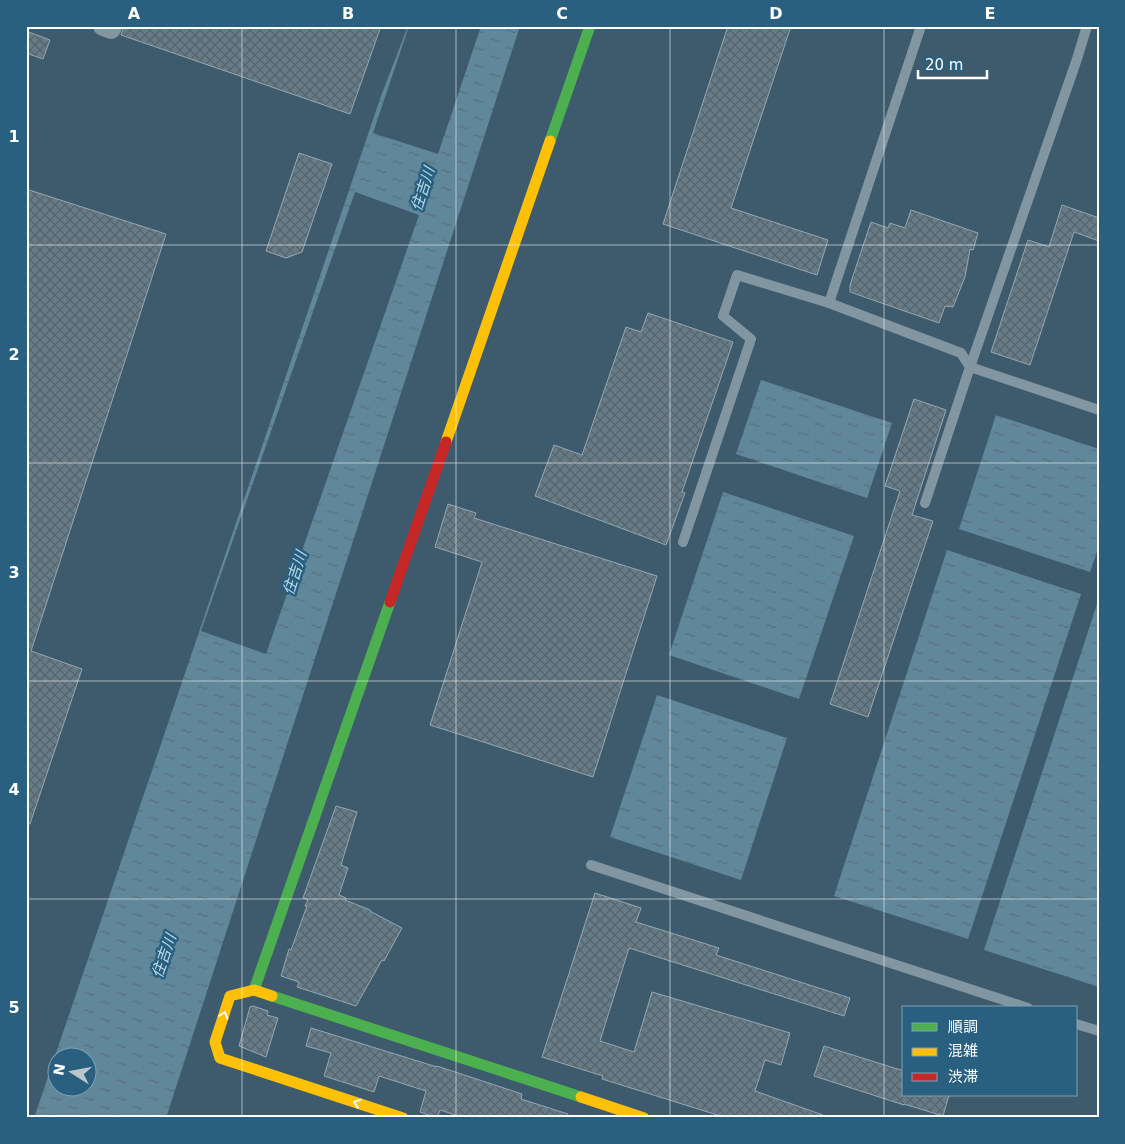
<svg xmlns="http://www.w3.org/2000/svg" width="1125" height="1144" font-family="'DejaVu Sans','Noto Sans JP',sans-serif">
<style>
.water{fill:url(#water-ripples);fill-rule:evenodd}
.pier{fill:#3d5b6c}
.building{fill:url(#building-cross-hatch);stroke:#96a7b1}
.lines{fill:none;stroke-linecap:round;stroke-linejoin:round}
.lane{stroke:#8296a2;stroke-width:10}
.street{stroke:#8296a2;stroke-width:20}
.fast{stroke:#4caf50;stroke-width:11}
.slow{stroke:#ffc107;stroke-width:11}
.jam{stroke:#c62828;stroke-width:11}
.oneway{stroke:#f6fbf6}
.grid{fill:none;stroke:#fff;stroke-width:1;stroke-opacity:0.55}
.labels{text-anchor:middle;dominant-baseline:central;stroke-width:5;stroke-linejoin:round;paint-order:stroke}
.water-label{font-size:15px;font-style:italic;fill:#bcdced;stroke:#296080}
.neatline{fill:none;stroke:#fff;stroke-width:2}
.grid-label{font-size:16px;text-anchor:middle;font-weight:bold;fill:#fff}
</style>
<defs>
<pattern id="water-ripples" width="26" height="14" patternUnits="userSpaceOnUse" patternTransform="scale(1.25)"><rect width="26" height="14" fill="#61879b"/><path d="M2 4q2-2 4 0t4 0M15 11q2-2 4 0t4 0" fill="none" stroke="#596f7b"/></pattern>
<pattern id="building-cross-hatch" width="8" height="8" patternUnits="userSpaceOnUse" patternTransform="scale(1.25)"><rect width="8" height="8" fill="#657b88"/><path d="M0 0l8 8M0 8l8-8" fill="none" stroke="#58646a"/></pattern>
</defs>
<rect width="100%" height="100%" fill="#3d5b6c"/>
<g class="water">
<path d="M 408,26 L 520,26 L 166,1118 L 34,1118 L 381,96 ZM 58,1056 L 88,1056 L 88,1086 L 58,1086 Z"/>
<path d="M 761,380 L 892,423 L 867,498 L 736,454 Z"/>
<path d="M 996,415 L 1099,449 L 1099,546 L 1090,572 L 959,529 Z"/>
<path d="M 723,492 L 854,536 L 799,699 L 669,655 Z"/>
<path d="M 947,550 L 1081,594 L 968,939 L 834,896 Z"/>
<path d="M 1099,598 L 1099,987 L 984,950 Z"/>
<path d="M 657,695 L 787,738 L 741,880 L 610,837 Z"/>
</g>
<g class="pier">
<path d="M 409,26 L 481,26 L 438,154 L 373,133 Z"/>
<path d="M 355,192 L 419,215 L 266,654 L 201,631 Z"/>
</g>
<g class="building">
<path d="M 124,26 L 381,26 L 350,114 L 121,35 Z"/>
<path d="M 728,26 L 791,26 L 731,208 L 828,240 L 817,275 L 663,224 Z"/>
<path d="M 26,31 L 50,40 L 43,59 L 26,53 Z"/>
<path d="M 299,153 L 332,164 L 302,252 L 286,258 L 266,251 Z"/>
<path d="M 26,189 L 166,234 L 31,651 L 82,669 L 30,824 L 26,824 Z"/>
<path d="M 1062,205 L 1099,218 L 1099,241 L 1074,232 L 1030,365 L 991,352 L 1028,240 L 1049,247 Z"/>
<path d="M 911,210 L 978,233 L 973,250 L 970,249 L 965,277 L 953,307 L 945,306 L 939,323 L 850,292 L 850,285 L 871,222 L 888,228 L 890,223 L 905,228 Z"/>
<path d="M 648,313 L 733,342 L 682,492 L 685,493 L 666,545 L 535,496 L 554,445 L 582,455 L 626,327 L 641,332 Z"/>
<path d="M 914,399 L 946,410 L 912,515 L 933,521 L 868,717 L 830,704 L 900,491 L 885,486 Z"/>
<path d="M 448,504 L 476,513 L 474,518 L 657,576 L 593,777 L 430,725 L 482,562 L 435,547 Z"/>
<path d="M 336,806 L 357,812 L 341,865 L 348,868 L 339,895 L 346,898 L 345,900 L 370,910 L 370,911 L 402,928 L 384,961 L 382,960 L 356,1006 L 297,987 L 299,982 L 281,976 L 289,949 L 291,950 L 307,906 L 305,906 L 308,900 L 303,898 Z"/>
<path d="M 595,893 L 641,908 L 636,922 L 719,948 L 716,955 L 850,998 L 844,1016 L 629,948 L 600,1041 L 634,1052 L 652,992 L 790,1033 L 781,1065 L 765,1060 L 755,1091 L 823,1115 L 823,1118 L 727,1118 L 602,1079 L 603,1076 L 542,1057 Z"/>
<path d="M 253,1006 L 268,1011 L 267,1015 L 278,1018 L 266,1057 L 239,1046 L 250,1007 Z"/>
<path d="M 311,1028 L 437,1067 L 437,1066 L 522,1094 L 521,1099 L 568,1114 L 567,1118 L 465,1118 L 440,1110 L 437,1118 L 420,1112 L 426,1091 L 379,1076 L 374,1092 L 324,1076 L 331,1053 L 306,1046 Z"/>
<path d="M 824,1046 L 904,1071 L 904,1095 L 949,1095 L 943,1116 L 904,1104 L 904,1105 L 814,1076 Z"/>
</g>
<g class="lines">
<g class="lane">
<path d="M 829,303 L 921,26"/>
<path d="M 925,503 L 970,367 L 1077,59 L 1087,26"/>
<path d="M 683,542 L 751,339 L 723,316 L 737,275 L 829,303 L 961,353 L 970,367 L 1099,410"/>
<path d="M 591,865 L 1028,1008"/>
<path d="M 1076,1024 L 1099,1031"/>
</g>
<path class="street" d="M 103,26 L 111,29 L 112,26"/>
<g class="fast">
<path d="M 550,141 L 590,26"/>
<path d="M 254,990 L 390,602"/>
<path d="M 272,996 L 581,1097"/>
</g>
<g class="slow">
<path d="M 446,442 L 550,141"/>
<path d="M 272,996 L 254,990 L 230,996 L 215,1042 L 220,1058 L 403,1118"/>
<path d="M 581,1097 L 644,1118"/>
</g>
<path class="jam" d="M 390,602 L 446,442"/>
</g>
<defs><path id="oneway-chevron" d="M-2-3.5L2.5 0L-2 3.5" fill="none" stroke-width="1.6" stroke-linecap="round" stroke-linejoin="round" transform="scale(1.25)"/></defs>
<g class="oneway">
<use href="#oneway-chevron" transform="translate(224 1015) rotate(-72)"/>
<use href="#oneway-chevron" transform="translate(357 1103) rotate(-162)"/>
</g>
<path class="grid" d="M 242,26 L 242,1118M 456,26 L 456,1118M 670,26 L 670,1118M 884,26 L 884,1118M 26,245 L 1099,245M 26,463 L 1099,463M 26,681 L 1099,681M 26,899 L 1099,899"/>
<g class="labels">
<g class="water-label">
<text transform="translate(423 189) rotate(-72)">住吉川</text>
<text transform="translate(295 573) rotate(-72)">住吉川</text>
<text transform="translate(164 956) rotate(-71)">住吉川</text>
</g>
</g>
<rect width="1125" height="1144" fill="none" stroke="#296080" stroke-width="55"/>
<rect x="902" y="1006" width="175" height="90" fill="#296080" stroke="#7fa0b3"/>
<rect x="912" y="1023" width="25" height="8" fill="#4caf50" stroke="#7fa0b3"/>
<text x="948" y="1032" font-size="15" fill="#ffffff">順調</text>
<rect x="912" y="1048" width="25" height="8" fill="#ffc107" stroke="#7fa0b3"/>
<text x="948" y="1056" font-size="15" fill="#ffffff">混雑</text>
<rect x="912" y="1073" width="25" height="8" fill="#c62828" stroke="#7fa0b3"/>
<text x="948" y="1082" font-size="15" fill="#ffffff">渋滞</text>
<g transform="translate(72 1072) rotate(281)"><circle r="24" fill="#296080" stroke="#7fa0b3"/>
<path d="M0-4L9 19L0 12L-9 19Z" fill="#bbc6cc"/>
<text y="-8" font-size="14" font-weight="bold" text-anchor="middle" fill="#ffffff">N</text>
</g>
<path d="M918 70v8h69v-8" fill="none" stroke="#ffffff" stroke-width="2.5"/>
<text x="925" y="70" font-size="15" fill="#ffffff" stroke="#296080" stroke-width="4" paint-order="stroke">20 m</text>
<rect x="28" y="28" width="1070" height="1088" class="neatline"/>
<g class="grid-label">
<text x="134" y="19">A</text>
<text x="348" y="19">B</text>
<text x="562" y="19">C</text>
<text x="776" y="19">D</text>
<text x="990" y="19">E</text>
<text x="14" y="142">1</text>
<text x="14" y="360">2</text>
<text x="14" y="578">3</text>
<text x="14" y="795">4</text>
<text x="14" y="1013">5</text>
</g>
</svg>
